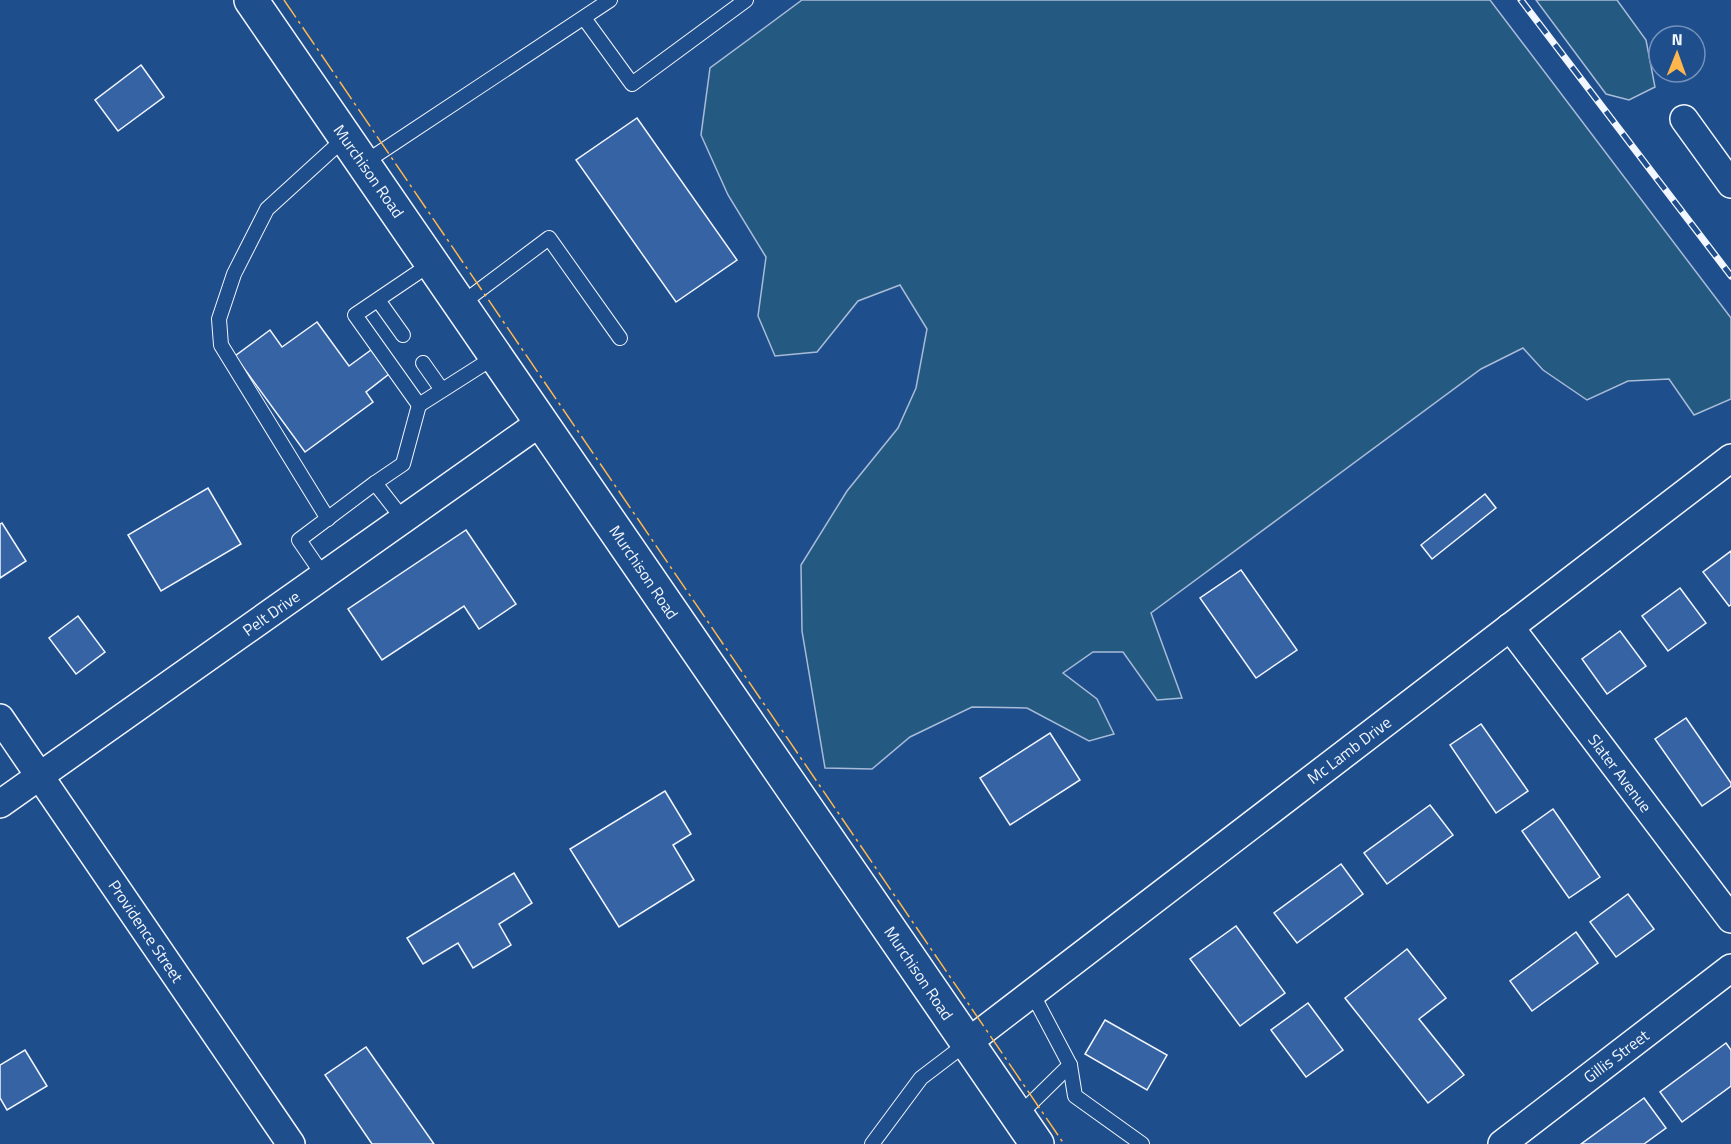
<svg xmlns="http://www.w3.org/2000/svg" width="1731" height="1144" font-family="'Titillium Web',sans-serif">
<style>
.green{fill:#245a82;stroke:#a8bbd7;stroke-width:1.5}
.building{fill:#3563a3;stroke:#f2f6ff;stroke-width:1.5}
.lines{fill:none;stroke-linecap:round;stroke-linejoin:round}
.service-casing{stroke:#f2f6ff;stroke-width:16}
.minor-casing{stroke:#f2f6ff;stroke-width:30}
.primary-casing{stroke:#f2f6ff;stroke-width:36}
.service{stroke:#1f4e8c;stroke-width:14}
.minor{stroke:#1f4e8c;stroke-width:27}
.primary{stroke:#1f4e8c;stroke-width:33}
.rail-casing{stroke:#f2f6ff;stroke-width:7}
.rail{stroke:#1f4e8c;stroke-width:4.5;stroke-dasharray:14;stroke-linecap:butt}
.power{stroke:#ffb74d;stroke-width:1.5;stroke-dasharray:21 4.5 3 4.5;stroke-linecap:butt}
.labels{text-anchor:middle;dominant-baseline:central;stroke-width:4.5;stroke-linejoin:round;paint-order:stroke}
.street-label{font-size:16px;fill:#f2f6ff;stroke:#1f4e8c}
</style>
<rect width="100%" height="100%" fill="#1f4e8c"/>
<g class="green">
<path d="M 802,0 L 1490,0 L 1731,318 L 1731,399 L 1694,415 L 1669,379 L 1628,381 L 1587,400 L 1543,370 L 1523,348 L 1481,369 L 1151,613 L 1182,698 L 1157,700 L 1123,652 L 1093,652 L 1063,673 L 1097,699 L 1114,734 L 1089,741 L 1027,708 L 972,707 L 910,737 L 872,769 L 825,768 L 802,631 L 801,565 L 847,491 L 898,428 L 916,388 L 927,329 L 900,285 L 858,301 L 817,352 L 775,356 L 758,316 L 766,257 L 728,195 L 701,135 L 710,68 Z"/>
<path d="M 1536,0 L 1617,0 L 1646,40 L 1655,87 L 1629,100 L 1606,94 Z"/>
</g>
<g class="building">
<path d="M 141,65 L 164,97 L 118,131 L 95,100 Z"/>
<path d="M 637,118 L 737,260 L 676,302 L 576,160 Z"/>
<path d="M 317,322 L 349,366 L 371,350 L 389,374 L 366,392 L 373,402 L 305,452 L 235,356 L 270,330 L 282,347 Z"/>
<path d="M 208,488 L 241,544 L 161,591 L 128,535 Z"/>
<path d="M 1485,494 L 1496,508 L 1432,559 L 1421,545 Z"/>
<path d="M 2,523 L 26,561 L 0,578 L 0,524 Z"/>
<path d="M 466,530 L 516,604 L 479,629 L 464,606 L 382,660 L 348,609 Z"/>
<path d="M 1731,551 L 1731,605 L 1729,606 L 1703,572 Z"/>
<path d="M 1241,570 L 1297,650 L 1256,678 L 1200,598 Z"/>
<path d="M 1680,588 L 1706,623 L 1668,651 L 1642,616 Z"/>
<path d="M 78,616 L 105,652 L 76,674 L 49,638 Z"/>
<path d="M 1620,631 L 1646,666 L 1607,694 L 1582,659 Z"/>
<path d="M 1686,718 L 1731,783 L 1731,786 L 1702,806 L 1655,739 Z"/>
<path d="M 1481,724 L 1528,791 L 1496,813 L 1450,745 Z"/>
<path d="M 1050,733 L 1080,780 L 1010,825 L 980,778 Z"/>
<path d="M 665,791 L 691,834 L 673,845 L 694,880 L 619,927 L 570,849 Z"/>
<path d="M 1430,805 L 1453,835 L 1387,884 L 1364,853 Z"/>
<path d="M 1553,809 L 1600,877 L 1569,898 L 1522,831 Z"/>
<path d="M 1341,864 L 1363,894 L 1297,943 L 1274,913 Z"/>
<path d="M 514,873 L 532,903 L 499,924 L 511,945 L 473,968 L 458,943 L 423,964 L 407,938 Z"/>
<path d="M 1628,894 L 1654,929 L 1616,957 L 1590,922 Z"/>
<path d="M 1236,926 L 1285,993 L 1240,1026 L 1190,959 Z"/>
<path d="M 1576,932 L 1598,963 L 1532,1011 L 1510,981 Z"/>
<path d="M 1407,949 L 1446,998 L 1419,1019 L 1464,1075 L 1428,1103 L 1345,998 Z"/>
<path d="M 1308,1003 L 1343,1050 L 1306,1077 L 1271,1030 Z"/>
<path d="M 1105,1020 L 1167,1055 L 1147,1090 L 1085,1054 Z"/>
<path d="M 1726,1043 L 1731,1050 L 1731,1086 L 1682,1122 L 1660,1092 Z"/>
<path d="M 366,1047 L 434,1144 L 372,1144 L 325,1075 Z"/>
<path d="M 25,1050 L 47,1086 L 7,1110 L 0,1098 L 0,1065 Z"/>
<path d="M 1644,1098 L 1666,1128 L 1644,1144 L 1581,1144 Z"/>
</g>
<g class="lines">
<defs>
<g id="service">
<path d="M 584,18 L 632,84 L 746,0"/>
<path d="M 364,163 L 610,0"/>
<path d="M 432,263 L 355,315 L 419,405 L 496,356"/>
<path d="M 378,300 L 403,335"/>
<path d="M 461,304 L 549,238 L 620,338"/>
<path d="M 423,363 L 442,390"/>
<path d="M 328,519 L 221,345 L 219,319 L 234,274 L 267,209 L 346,137"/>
<path d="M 403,519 L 375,483 L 403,464 L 419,405"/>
<path d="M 323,575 L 299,540 L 375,483"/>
<path d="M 1070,1065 L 1075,1096 L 1142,1144"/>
<path d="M 1018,1116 L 1070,1065 L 1032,993"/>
<path d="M 872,1144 L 921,1078 L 967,1043"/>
</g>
<g id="minor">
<path d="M 1684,119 L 1731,184"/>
<path d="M 1510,627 L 1731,919"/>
<path d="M 0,718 L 291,1144"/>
<path d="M 0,804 L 541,422"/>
<path d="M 967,1043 L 1731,458"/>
<path d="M 1502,1144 L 1731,968"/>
</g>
<path id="primary" d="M 251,0 L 1037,1144"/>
</defs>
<use href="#service" class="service-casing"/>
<use href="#minor" class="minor-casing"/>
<use href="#primary" class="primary-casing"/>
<use href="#service" class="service"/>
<use href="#minor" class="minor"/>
<use href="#primary" class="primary"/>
<defs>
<path id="rail" d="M 1521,0 L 1731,276"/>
</defs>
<use href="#rail" class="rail-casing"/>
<use href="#rail" class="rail"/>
<path class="power" d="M 284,0 L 1064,1144"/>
</g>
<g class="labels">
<g class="street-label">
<text transform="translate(369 171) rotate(55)">Murchison Road</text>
<text transform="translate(644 572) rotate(56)">Murchison Road</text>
<text transform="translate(271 613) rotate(-35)">Pelt Drive</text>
<text transform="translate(1349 750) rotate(-37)">Mc Lamb Drive</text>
<text transform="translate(1620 773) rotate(53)">Slater Avenue</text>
<text transform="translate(146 931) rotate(56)">Providence Street</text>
<text transform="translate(919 973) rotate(56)">Murchison Road</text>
<text transform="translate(1616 1056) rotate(-37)">Gillis Street</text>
</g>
</g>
<g transform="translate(1677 54) rotate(1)"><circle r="28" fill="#1f4e8c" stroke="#7391ba" stroke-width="1.5"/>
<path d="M0-4.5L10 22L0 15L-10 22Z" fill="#ffb74d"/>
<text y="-9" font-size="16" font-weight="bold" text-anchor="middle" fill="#f2f6ff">N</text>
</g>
</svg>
